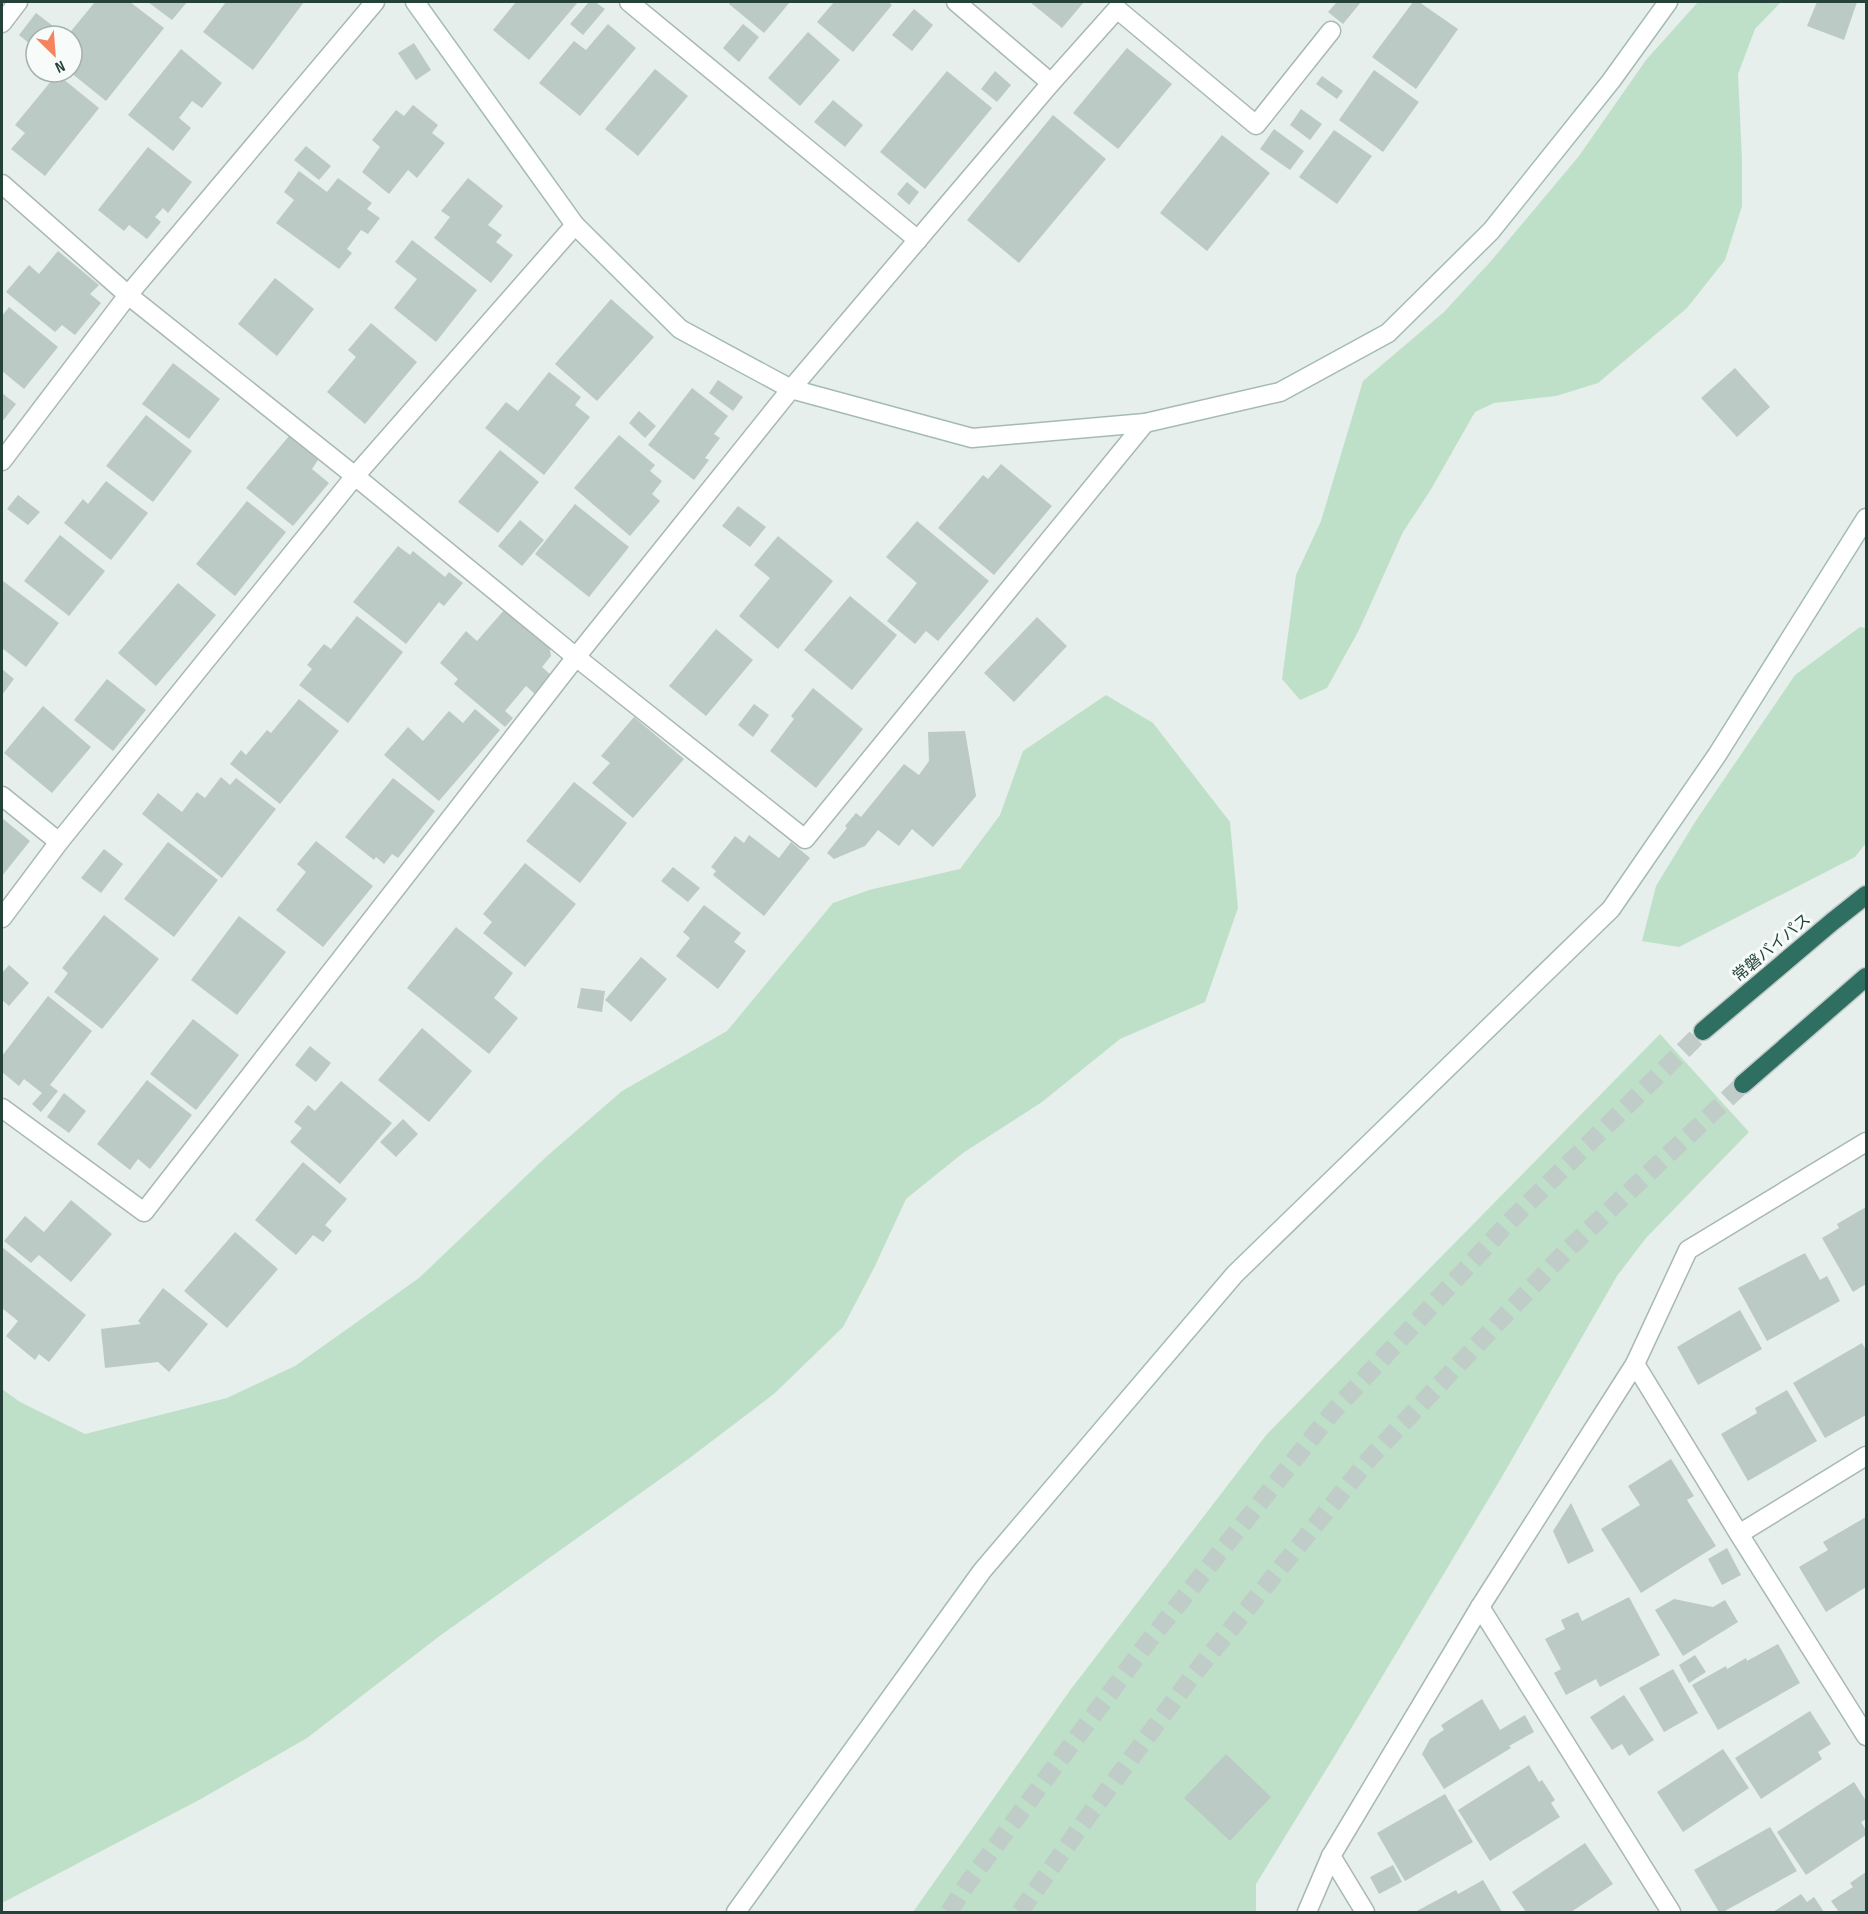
<svg xmlns="http://www.w3.org/2000/svg" width="1868" height="1914" font-family="'Sofia Sans Condensed','Noto Sans JP',sans-serif">
<style>
.green{fill:#bfe0c8}
.building{fill:#bbcac4}
.lines{fill:none;stroke-linecap:round;stroke-linejoin:round}
.highway-tunnel{stroke:#bfccc8;stroke-width:18;stroke-dasharray:18 9;stroke-linecap:butt}
.street-casing{stroke:#a8b8b2;stroke-width:21}
.secondary-casing{stroke:#a4bbb3;stroke-width:21}
.highway-casing{stroke:#c2cac8;stroke-width:21}
.street{stroke:#fff;stroke-width:18}
.secondary{stroke:#fff;stroke-width:18}
.highway{stroke:#2f6f62;stroke-width:18}
.labels{text-anchor:middle;dominant-baseline:central;stroke-width:6;stroke-linejoin:round;paint-order:stroke}
.street-label{font-size:16px;fill:#24423a;stroke:#f7fbf9}
</style>
<rect width="100%" height="100%" fill="#e6efeb"/>
<g class="green">
<path d="M 1698,2 L 1781,2 L 1755,29 L 1738,74 L 1742,160 L 1742,206 L 1725,260 L 1687,308 L 1598,383 L 1556,396 L 1494,403 L 1475,412 L 1430,491 L 1403,532 L 1359,630 L 1327,688 L 1300,700 L 1282,679 L 1296,575 L 1321,521 L 1363,381 L 1444,312 L 1491,261 L 1579,156 L 1646,60 Z"/>
<path d="M 1860,627 L 1866,628 L 1866,843 L 1855,857 L 1679,947 L 1642,941 L 1656,886 L 1695,822 L 1795,675 Z"/>
<path d="M 1106,695 L 1153,723 L 1230,822 L 1238,908 L 1205,1002 L 1120,1039 L 1042,1102 L 963,1153 L 906,1199 L 874,1268 L 843,1327 L 775,1393 L 687,1460 L 441,1635 L 307,1738 L 199,1800 L 2,1903 L 2,1389 L 20,1402 L 85,1434 L 227,1398 L 295,1366 L 419,1278 L 546,1157 L 622,1091 L 727,1031 L 833,903 L 869,890 L 960,869 L 1000,815 L 1023,751 Z"/>
<path d="M 1660,1034 L 1749,1132 L 1646,1238 L 1617,1276 L 1503,1475 L 1337,1752 L 1256,1884 L 1256,1912 L 913,1912 L 1071,1689 L 1267,1434 Z"/>
</g>
<g class="building">
<path d="M 95,2 L 130,2 L 164,28 L 106,101 L 70,72 L 72,72 L 72,36 L 67,36 Z"/>
<path d="M 148,2 L 187,2 L 172,20 Z"/>
<path d="M 226,2 L 304,2 L 253,70 L 203,32 Z"/>
<path d="M 516,2 L 578,2 L 529,60 L 493,30 Z"/>
<path d="M 589,2 L 595,2 L 605,9 L 583,35 L 570,24 Z"/>
<path d="M 730,2 L 790,2 L 764,33 L 729,4 Z"/>
<path d="M 834,2 L 888,2 L 892,5 L 853,52 L 817,22 Z"/>
<path d="M 1030,2 L 1084,2 L 1062,28 Z"/>
<path d="M 1337,2 L 1361,2 L 1343,24 L 1328,12 Z"/>
<path d="M 1413,2 L 1419,2 L 1458,29 L 1416,89 L 1372,57 Z"/>
<path d="M 1817,2 L 1857,2 L 1844,40 L 1807,26 Z"/>
<path d="M 914,9 L 933,25 L 912,51 L 892,35 Z"/>
<path d="M 36,13 L 53,26 L 45,36 L 36,36 L 36,49 L 19,35 Z"/>
<path d="M 608,24 L 636,48 L 580,116 L 539,83 L 574,41 L 586,50 Z"/>
<path d="M 743,24 L 759,37 L 739,62 L 723,48 Z"/>
<path d="M 808,32 L 840,60 L 800,106 L 768,78 Z"/>
<path d="M 414,43 L 431,70 L 416,80 L 398,53 Z"/>
<path d="M 1127,48 L 1172,84 L 1118,149 L 1073,113 Z"/>
<path d="M 181,49 L 222,83 L 202,108 L 192,101 L 179,118 L 191,128 L 173,151 L 128,115 Z"/>
<path d="M 655,69 L 688,96 L 638,156 L 605,129 Z"/>
<path d="M 1374,70 L 1419,102 L 1383,152 L 1339,120 Z"/>
<path d="M 947,71 L 992,108 L 925,189 L 880,152 Z"/>
<path d="M 995,71 L 1011,85 L 997,102 L 981,89 Z"/>
<path d="M 57,74 L 99,108 L 45,176 L 11,149 L 25,133 L 15,125 Z"/>
<path d="M 1322,76 L 1343,91 L 1337,99 L 1316,84 Z"/>
<path d="M 833,100 L 863,125 L 845,147 L 814,122 Z"/>
<path d="M 413,105 L 438,125 L 432,133 L 445,143 L 417,178 L 408,170 L 389,194 L 362,172 L 380,147 L 372,140 L 396,110 L 404,116 Z"/>
<path d="M 1301,109 L 1322,124 L 1310,140 L 1290,125 Z"/>
<path d="M 1053,115 L 1106,159 L 1019,263 L 967,220 Z"/>
<path d="M 1274,129 L 1304,151 L 1290,170 L 1260,149 Z"/>
<path d="M 1334,130 L 1372,156 L 1337,204 L 1299,177 Z"/>
<path d="M 1222,135 L 1270,173 L 1207,251 L 1160,213 Z"/>
<path d="M 306,146 L 331,166 L 319,180 L 294,160 Z"/>
<path d="M 148,147 L 192,182 L 168,213 L 163,208 L 155,217 L 161,222 L 147,239 L 129,225 L 124,231 L 98,210 Z"/>
<path d="M 299,171 L 327,192 L 338,178 L 372,203 L 367,209 L 380,218 L 368,234 L 361,230 L 347,249 L 352,253 L 339,269 L 276,223 L 294,200 L 284,192 Z"/>
<path d="M 468,178 L 503,206 L 488,225 L 502,235 L 496,242 L 513,255 L 491,283 L 434,238 L 450,217 L 441,211 Z"/>
<path d="M 907,182 L 919,192 L 909,205 L 897,194 Z"/>
<path d="M 412,240 L 477,290 L 436,342 L 394,308 L 417,279 L 395,262 Z"/>
<path d="M 58,251 L 99,285 L 90,294 L 101,303 L 75,335 L 62,325 L 55,332 L 6,292 L 29,265 L 39,274 Z"/>
<path d="M 275,278 L 314,309 L 277,356 L 238,324 Z"/>
<path d="M 611,299 L 654,337 L 597,401 L 555,364 Z"/>
<path d="M 9,307 L 58,347 L 24,389 L 2,371 L 2,316 Z"/>
<path d="M 371,323 L 417,362 L 365,424 L 327,392 L 356,357 L 348,350 Z"/>
<path d="M 173,363 L 220,399 L 189,439 L 142,404 Z"/>
<path d="M 1735,368 L 1770,407 L 1737,437 L 1701,398 Z"/>
<path d="M 549,372 L 581,397 L 575,405 L 590,417 L 544,475 L 485,428 L 506,402 L 518,411 Z"/>
<path d="M 718,380 L 743,397 L 733,411 L 709,393 Z"/>
<path d="M 692,388 L 728,416 L 714,434 L 720,438 L 705,458 L 709,460 L 694,480 L 648,445 Z"/>
<path d="M 2,393 L 16,404 L 2,422 Z"/>
<path d="M 639,411 L 656,426 L 645,438 L 629,423 Z"/>
<path d="M 146,415 L 192,451 L 153,502 L 106,466 Z"/>
<path d="M 619,435 L 655,465 L 650,471 L 662,481 L 652,494 L 660,501 L 630,536 L 574,488 Z"/>
<path d="M 289,436 L 318,460 L 312,469 L 329,483 L 293,526 L 246,488 Z"/>
<path d="M 500,450 L 539,482 L 498,533 L 458,502 Z"/>
<path d="M 1001,464 L 1052,506 L 994,575 L 938,528 L 983,475 L 988,479 Z"/>
<path d="M 106,481 L 148,513 L 111,560 L 64,523 L 83,499 L 88,504 Z"/>
<path d="M 18,495 L 40,512 L 28,525 L 7,509 Z"/>
<path d="M 247,501 L 286,532 L 235,596 L 196,564 Z"/>
<path d="M 575,504 L 629,547 L 589,597 L 535,554 Z"/>
<path d="M 738,506 L 766,527 L 750,547 L 722,526 Z"/>
<path d="M 520,520 L 544,540 L 522,566 L 498,546 Z"/>
<path d="M 917,521 L 989,581 L 938,641 L 926,631 L 915,644 L 887,621 L 917,583 L 886,557 Z"/>
<path d="M 60,535 L 105,571 L 69,616 L 24,581 Z"/>
<path d="M 778,536 L 833,581 L 778,649 L 739,616 L 770,578 L 754,565 Z"/>
<path d="M 398,546 L 410,555 L 413,551 L 445,577 L 449,572 L 463,583 L 444,606 L 439,602 L 406,644 L 353,602 Z"/>
<path d="M 3,581 L 59,623 L 26,667 L 2,648 L 2,583 Z"/>
<path d="M 178,583 L 216,615 L 156,686 L 118,653 Z"/>
<path d="M 850,596 L 897,635 L 852,690 L 804,650 Z"/>
<path d="M 505,609 L 549,644 L 551,656 L 542,667 L 551,675 L 535,694 L 526,686 L 505,711 L 513,718 L 505,727 L 454,684 L 458,679 L 440,663 L 466,631 L 477,641 Z"/>
<path d="M 357,616 L 403,652 L 348,723 L 299,685 L 312,669 L 307,665 L 324,644 L 331,649 Z"/>
<path d="M 1037,617 L 1067,646 L 1014,702 L 984,673 Z"/>
<path d="M 716,629 L 753,660 L 706,716 L 669,686 Z"/>
<path d="M 2,669 L 14,679 L 2,695 Z"/>
<path d="M 107,679 L 146,710 L 113,751 L 74,720 Z"/>
<path d="M 813,688 L 863,729 L 816,788 L 770,751 L 794,719 L 791,716 Z"/>
<path d="M 299,699 L 339,731 L 280,804 L 230,764 L 241,750 L 246,755 L 267,730 L 271,733 Z"/>
<path d="M 754,704 L 769,715 L 753,737 L 738,725 Z"/>
<path d="M 43,706 L 91,747 L 52,793 L 4,753 Z"/>
<path d="M 475,709 L 500,730 L 439,801 L 384,755 L 408,727 L 423,741 L 449,711 L 463,723 Z"/>
<path d="M 634,717 L 684,759 L 633,818 L 592,783 L 610,763 L 601,756 Z"/>
<path d="M 965,731 L 976,796 L 933,847 L 912,829 L 899,846 L 878,830 L 865,846 L 834,859 L 827,853 L 847,828 L 845,826 L 856,813 L 861,817 L 904,764 L 919,775 L 929,761 L 928,732 Z"/>
<path d="M 221,777 L 230,785 L 236,778 L 276,809 L 222,878 L 142,814 L 158,793 L 182,812 L 197,792 L 205,798 Z"/>
<path d="M 393,778 L 435,811 L 398,858 L 392,854 L 384,864 L 376,857 L 374,860 L 345,837 Z"/>
<path d="M 574,782 L 627,823 L 580,883 L 526,841 Z"/>
<path d="M 2,818 L 30,841 L 2,876 Z"/>
<path d="M 749,835 L 779,858 L 791,842 L 810,858 L 764,916 L 713,875 L 716,871 L 711,867 L 735,836 L 744,843 Z"/>
<path d="M 316,841 L 373,886 L 323,947 L 276,910 L 306,872 L 297,864 Z"/>
<path d="M 168,842 L 218,880 L 174,937 L 124,899 Z"/>
<path d="M 104,849 L 123,864 L 101,893 L 81,878 Z"/>
<path d="M 525,863 L 576,904 L 525,967 L 483,933 L 492,922 L 483,914 Z"/>
<path d="M 673,867 L 700,888 L 688,902 L 661,881 Z"/>
<path d="M 704,905 L 741,933 L 734,942 L 746,951 L 718,989 L 676,956 L 690,938 L 683,932 Z"/>
<path d="M 104,915 L 159,959 L 102,1029 L 54,992 L 68,973 L 62,968 Z"/>
<path d="M 239,916 L 286,952 L 237,1015 L 191,980 Z"/>
<path d="M 456,927 L 513,973 L 494,998 L 518,1018 L 489,1054 L 407,988 Z"/>
<path d="M 641,957 L 667,979 L 631,1022 L 605,1000 Z"/>
<path d="M 9,965 L 29,983 L 9,1006 L 2,1000 L 2,973 Z"/>
<path d="M 581,988 L 605,991 L 602,1012 L 577,1008 Z"/>
<path d="M 48,996 L 92,1031 L 50,1085 L 58,1091 L 41,1112 L 32,1104 L 42,1093 L 24,1079 L 19,1086 L 2,1072 L 2,1056 Z"/>
<path d="M 193,1019 L 239,1055 L 196,1110 L 150,1074 Z"/>
<path d="M 422,1028 L 472,1071 L 429,1122 L 378,1080 Z"/>
<path d="M 310,1046 L 331,1063 L 316,1082 L 295,1065 Z"/>
<path d="M 147,1080 L 192,1115 L 150,1169 L 138,1159 L 130,1170 L 97,1144 Z"/>
<path d="M 341,1081 L 392,1123 L 340,1184 L 290,1142 L 302,1128 L 294,1122 L 308,1105 L 315,1111 Z"/>
<path d="M 64,1093 L 86,1111 L 69,1133 L 47,1117 Z"/>
<path d="M 403,1119 L 418,1134 L 396,1157 L 380,1142 Z"/>
<path d="M 303,1162 L 347,1199 L 325,1225 L 332,1231 L 323,1242 L 313,1235 L 296,1255 L 255,1220 Z"/>
<path d="M 71,1200 L 112,1234 L 71,1282 L 39,1255 L 31,1263 L 4,1241 L 25,1216 L 44,1232 Z"/>
<path d="M 1866,1207 L 1866,1284 L 1853,1292 L 1822,1238 L 1839,1228 L 1837,1224 Z"/>
<path d="M 235,1232 L 278,1269 L 227,1328 L 184,1291 Z"/>
<path d="M 2,1247 L 86,1315 L 49,1362 L 39,1354 L 35,1360 L 6,1336 L 18,1321 L 2,1308 Z"/>
<path d="M 1805,1253 L 1820,1280 L 1827,1276 L 1840,1301 L 1767,1341 L 1738,1288 Z"/>
<path d="M 163,1288 L 208,1324 L 169,1372 L 158,1362 L 105,1368 L 101,1329 L 141,1324 L 138,1321 Z"/>
<path d="M 1740,1310 L 1762,1349 L 1698,1385 L 1677,1347 Z"/>
<path d="M 1862,1343 L 1866,1350 L 1866,1415 L 1825,1438 L 1793,1383 Z"/>
<path d="M 1787,1390 L 1817,1441 L 1748,1481 L 1721,1434 L 1757,1413 L 1755,1408 Z"/>
<path d="M 1671,1459 L 1694,1496 L 1687,1500 L 1716,1546 L 1641,1593 L 1601,1529 L 1640,1505 L 1628,1486 Z"/>
<path d="M 1571,1503 L 1594,1551 L 1568,1564 L 1553,1531 Z"/>
<path d="M 1866,1517 L 1866,1587 L 1826,1612 L 1799,1567 L 1828,1550 L 1823,1542 Z"/>
<path d="M 1727,1548 L 1741,1575 L 1722,1585 L 1708,1559 Z"/>
<path d="M 1629,1597 L 1660,1655 L 1600,1687 L 1596,1679 L 1566,1695 L 1554,1673 L 1561,1669 L 1545,1639 L 1565,1629 L 1561,1620 L 1578,1612 L 1582,1621 Z"/>
<path d="M 1674,1599 L 1713,1607 L 1725,1600 L 1738,1622 L 1683,1656 L 1655,1610 Z"/>
<path d="M 1778,1644 L 1800,1683 L 1718,1730 L 1692,1685 L 1726,1666 L 1727,1669 L 1746,1658 L 1747,1661 Z"/>
<path d="M 1695,1655 L 1706,1672 L 1689,1683 L 1679,1665 Z"/>
<path d="M 1673,1669 L 1698,1713 L 1664,1732 L 1639,1688 Z"/>
<path d="M 1624,1695 L 1654,1740 L 1629,1756 L 1622,1744 L 1612,1750 L 1590,1717 Z"/>
<path d="M 1482,1699 L 1500,1730 L 1525,1715 L 1534,1732 L 1509,1746 L 1511,1748 L 1444,1789 L 1422,1754 L 1430,1739 L 1444,1730 L 1441,1725 Z"/>
<path d="M 1810,1711 L 1831,1744 L 1818,1752 L 1822,1759 L 1761,1799 L 1735,1758 Z"/>
<path d="M 1723,1749 L 1749,1788 L 1683,1832 L 1657,1792 Z"/>
<path d="M 1226,1754 L 1271,1797 L 1230,1841 L 1184,1798 Z"/>
<path d="M 1529,1765 L 1539,1782 L 1542,1780 L 1555,1800 L 1551,1803 L 1560,1817 L 1490,1861 L 1458,1810 Z"/>
<path d="M 1854,1782 L 1866,1801 L 1866,1819 L 1861,1822 L 1866,1830 L 1866,1835 L 1806,1875 L 1777,1832 Z"/>
<path d="M 1445,1794 L 1473,1842 L 1405,1881 L 1377,1833 Z"/>
<path d="M 1770,1827 L 1797,1871 L 1723,1912 L 1719,1912 L 1694,1870 Z"/>
<path d="M 1585,1843 L 1613,1884 L 1571,1912 L 1526,1912 L 1512,1892 Z"/>
<path d="M 1393,1865 L 1402,1882 L 1379,1894 L 1370,1877 Z"/>
<path d="M 1866,1872 L 1866,1912 L 1839,1912 L 1831,1901 L 1853,1887 L 1850,1883 Z"/>
<path d="M 1483,1880 L 1502,1912 L 1415,1912 L 1456,1890 L 1458,1894 Z"/>
<path d="M 1801,1894 L 1807,1902 L 1814,1897 L 1824,1912 L 1773,1912 Z"/>
</g>
<g class="lines">
<g class="highway-tunnel">
<path d="M 949,1912 L 967,1884 L 1148,1642 L 1331,1414 L 1510,1221 L 1703,1031"/>
<path d="M 1020,1912 L 1089,1815 L 1190,1679 L 1370,1458 L 1564,1253 L 1743,1084"/>
</g>
<defs>
<g id="street">
<path d="M 629,2 L 918,240"/>
<path d="M 956,2 L 1051,83"/>
<path d="M 2,23 L 18,2"/>
<path d="M 2,184 L 128,295 L 355,476 L 576,657 L 805,839 L 1145,423"/>
<path d="M 2,461 L 128,295 L 375,2"/>
<path d="M 2,796 L 59,842"/>
<path d="M 2,918 L 59,842 L 355,476 L 575,225"/>
<path d="M 2,1108 L 144,1212 L 576,657 L 791,389 L 1051,83 L 1117,9 L 1256,125 L 1331,31"/>
<path d="M 1635,1364 L 1739,1534 L 1866,1736"/>
<path d="M 1739,1534 L 1866,1456"/>
<path d="M 1480,1607 L 1671,1912"/>
<path d="M 1331,1856 L 1365,1912"/>
<path d="M 1307,1912 L 1331,1856 L 1480,1607 L 1635,1364 L 1688,1250 L 1866,1142"/>
</g>
<g id="secondary">
<path d="M 415,2 L 575,225 L 680,329 L 791,389 L 972,438 L 1145,423 L 1280,392 L 1388,333 L 1491,231 L 1611,81 L 1668,2"/>
<path d="M 736,1912 L 982,1571 L 1235,1274 L 1611,909 L 1717,755 L 1866,518"/>
</g>
<g id="highway">
<path d="M 1703,1031 L 1832,922 L 1866,895"/>
<path d="M 1743,1084 L 1866,977"/>
</g>
</defs>
<use href="#street" class="street-casing"/>
<use href="#secondary" class="secondary-casing"/>
<use href="#highway" class="highway-casing"/>
<use href="#street" class="street"/>
<use href="#secondary" class="secondary"/>
<use href="#highway" class="highway"/>
</g>
<g class="labels">
<g class="street-label">
<text transform="translate(1772 948) rotate(-40)">常磐バイパス</text>
</g>
</g>
<rect width="1868" height="1914" fill="none" stroke="#24423a" stroke-width="6"/>
<g transform="translate(54 54) rotate(155)"><circle r="28" fill="#f7fbf9" stroke="#a3b1ad" stroke-width="1.5"/>
<path d="M0-4.5L10 22L0 15L-10 22Z" fill="#f4845f"/>
<text y="-9" font-size="16" font-weight="bold" text-anchor="middle" fill="#24423a">N</text>
</g>
</svg>
